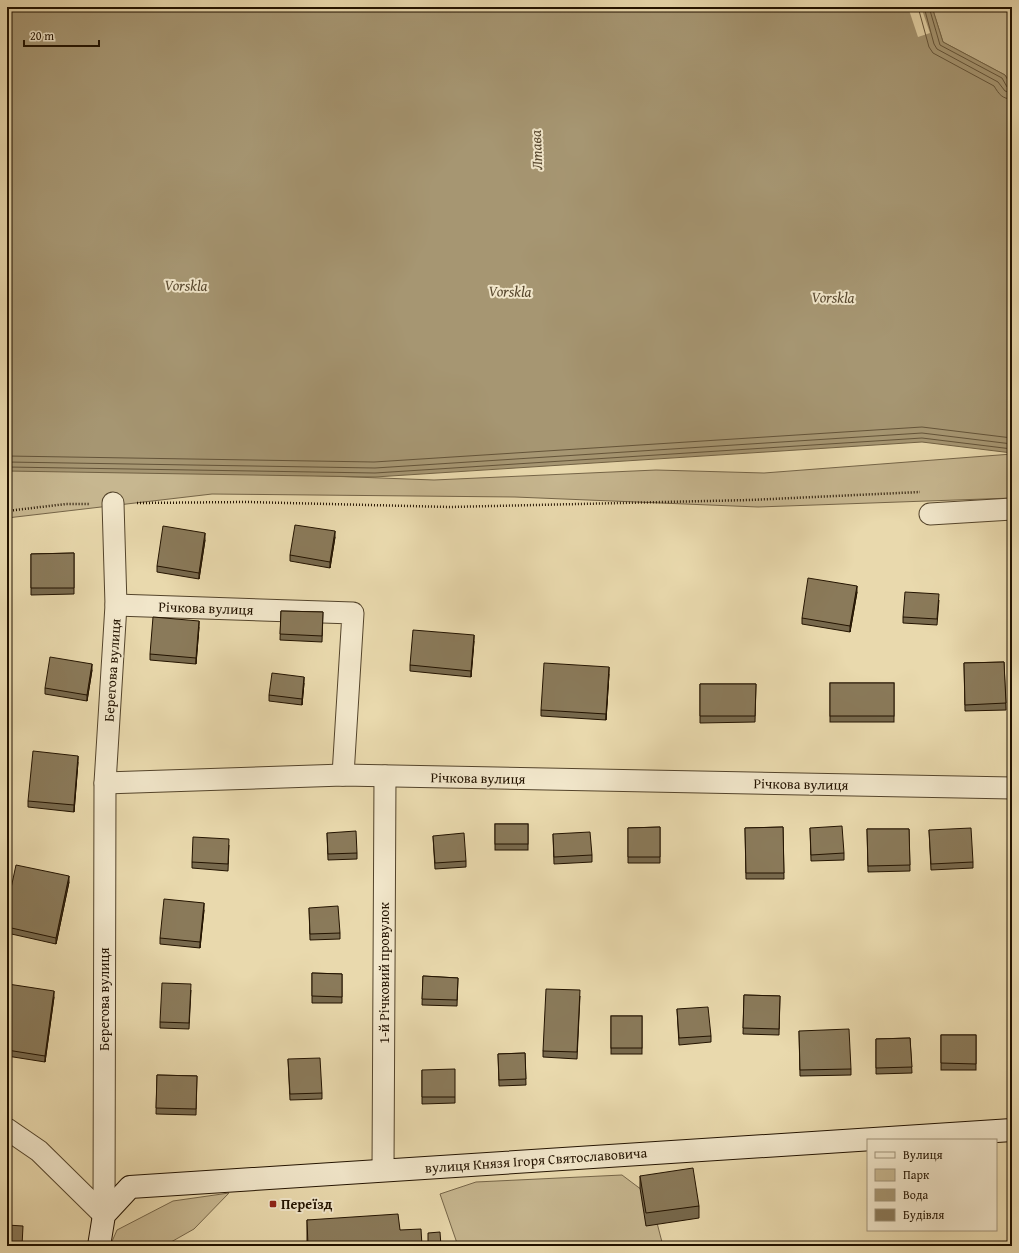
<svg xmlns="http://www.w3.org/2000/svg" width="1019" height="1253" font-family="'Gentium Book Plus',serif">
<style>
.green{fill:#c7b790;stroke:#756548}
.water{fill:#a69672;stroke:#726244}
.pier{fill:#e9d9ad}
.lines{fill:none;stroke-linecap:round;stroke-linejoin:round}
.shore{stroke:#645439;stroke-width:1}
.street-casing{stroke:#54442b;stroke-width:23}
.secondary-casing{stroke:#231300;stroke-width:24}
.path{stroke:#231300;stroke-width:2.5;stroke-dasharray:1 2;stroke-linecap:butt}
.street{stroke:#f1e6ca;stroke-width:21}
.secondary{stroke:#f1e6ca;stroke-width:22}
.wall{fill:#77694d;stroke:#231300}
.shaded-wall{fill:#61553f;stroke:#231300}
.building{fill:#8a7a5a;stroke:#231300}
.poi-dot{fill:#8f2418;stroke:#f1e6ca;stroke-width:1.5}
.labels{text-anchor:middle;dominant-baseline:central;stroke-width:4;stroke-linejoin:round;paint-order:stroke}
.street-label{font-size:14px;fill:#231300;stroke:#f1e6ca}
.poi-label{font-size:14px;font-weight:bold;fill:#231300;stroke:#f1e6ca;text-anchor:start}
.water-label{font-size:15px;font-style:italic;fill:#57472e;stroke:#f1e6ca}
</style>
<rect width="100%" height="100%" fill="#e9d9ad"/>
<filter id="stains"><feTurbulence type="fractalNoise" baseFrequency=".005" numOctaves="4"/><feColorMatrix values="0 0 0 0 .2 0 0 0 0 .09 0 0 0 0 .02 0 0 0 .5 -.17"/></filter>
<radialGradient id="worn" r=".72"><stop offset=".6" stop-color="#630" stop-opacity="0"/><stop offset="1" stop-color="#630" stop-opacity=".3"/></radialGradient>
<g class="green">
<path d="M 932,7 L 1012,7 L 1012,87 L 1005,75 L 943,42 Z"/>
<path d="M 1012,454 L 1012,498 L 758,507 L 515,497 L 212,494 L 7,518 L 7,464 L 434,480 L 656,470 L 764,473 Z"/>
<path d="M 622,1175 L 650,1196 L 663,1246 L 458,1246 L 440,1194 L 476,1182 Z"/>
<path d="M 229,1193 L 194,1229 L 164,1246 L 110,1246 L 117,1230 L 173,1201 Z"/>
</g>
<path class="water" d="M 7,7 L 932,7 L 943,42 L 1005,75 L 1012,87 L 1012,453 L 922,442 L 375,477 L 7,471 Z"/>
<path class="pier" d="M 908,7 L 921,7 L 930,33 L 918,37 Z"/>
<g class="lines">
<g class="shore">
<path d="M 918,7 L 929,47 L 933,53 L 994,86 C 999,94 1002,99 1012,99"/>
<path d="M 924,7 L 934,44 L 937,49 L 998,82 L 1005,91 L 1012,93"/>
<path d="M 929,7 L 940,45 L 1002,78 L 1007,87 L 1012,88"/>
<path d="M 7,456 L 374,462 L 922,427 L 1012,438"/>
<path d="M 7,462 L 375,468 L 922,433 L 1012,444"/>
<path d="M 7,467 L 375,473 L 922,438 L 1012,449"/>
</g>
<defs>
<g id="street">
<path d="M 930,514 L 1012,509"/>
<path d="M 116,605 L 353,613 L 343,775"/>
<path d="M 105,783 L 343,775 L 1012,788"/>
<path d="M 7,1129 L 39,1151 L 104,1215"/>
<path d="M 383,1170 L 385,776"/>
<path d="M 104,1215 L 105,783 L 116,605 L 113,503"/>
</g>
<path id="secondary" d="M 99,1246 L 104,1215 L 130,1187 L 1012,1130"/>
</defs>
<use href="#street" class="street-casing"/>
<use href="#secondary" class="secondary-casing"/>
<g class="path">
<path d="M 137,503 L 247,502 L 450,507 L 750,500 L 920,492"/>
<path d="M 7,511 L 66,504 L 90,504"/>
</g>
<use href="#street" class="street"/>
<use href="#secondary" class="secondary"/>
</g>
<g class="wall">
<path d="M 335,537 L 330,568 L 290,561 L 290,555 Z"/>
<path d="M 205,540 L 199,579 L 157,572 L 157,566 Z"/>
<path d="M 74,553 L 74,594 L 31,595 L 31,554 Z"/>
<path d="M 857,592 L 850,632 L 802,624 L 802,618 Z"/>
<path d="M 939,600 L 937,625 L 903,623 L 903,617 Z"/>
<path d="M 281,611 L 323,612 L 322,642 L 280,640 Z"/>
<path d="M 199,627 L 196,664 L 150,660 L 150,654 Z"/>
<path d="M 474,641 L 471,677 L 410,671 L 410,665 Z"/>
<path d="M 1004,662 L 1006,710 L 965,711 L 964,663 Z"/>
<path d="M 92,670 L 87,701 L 45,694 L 45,688 Z"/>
<path d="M 609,674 L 606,720 L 541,716 L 541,710 Z"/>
<path d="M 304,683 L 302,705 L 269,701 L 269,695 Z"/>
<rect x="830" y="683" width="64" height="39"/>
<path d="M 700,684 L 756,684 L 755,722 L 700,723 Z"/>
<path d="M 78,762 L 74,812 L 28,807 L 28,801 Z"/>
<rect x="495" y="824" width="33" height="26"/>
<path d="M 660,827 L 660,863 L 628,863 L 628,828 Z"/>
<path d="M 783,827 L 784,879 L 746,879 L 745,828 Z"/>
<path d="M 810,828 L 844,853 L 844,860 L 811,861 Z"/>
<path d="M 1012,828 L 1012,865 L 1010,865 Z"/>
<path d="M 867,829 L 909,829 L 910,871 L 868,872 Z"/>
<path d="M 929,830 L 973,862 L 973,868 L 931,870 Z"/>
<path d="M 327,833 L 357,853 L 357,859 L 328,860 Z"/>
<path d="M 553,834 L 592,855 L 592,862 L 554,864 Z"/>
<path d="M 433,836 L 466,861 L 466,867 L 435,869 Z"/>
<path d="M 229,845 L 228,871 L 192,868 L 192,862 Z"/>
<path d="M 69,882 L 56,944 L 7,933 L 7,907 Z"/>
<path d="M 309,908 L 340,933 L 340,939 L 310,940 Z"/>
<path d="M 204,910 L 200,948 L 160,944 L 160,938 Z"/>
<path d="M 312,973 L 342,974 L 342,1003 L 312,1003 Z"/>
<path d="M 423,976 L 458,978 L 457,1006 L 422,1005 Z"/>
<path d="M 7,989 L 54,997 L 45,1062 L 7,1056 Z"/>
<path d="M 191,990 L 189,1029 L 160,1028 L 160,1022 Z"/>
<path d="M 744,995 L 780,996 L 779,1035 L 743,1034 Z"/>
<path d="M 580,996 L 577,1059 L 543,1057 L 543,1051 Z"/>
<path d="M 677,1009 L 711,1036 L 711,1042 L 679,1045 Z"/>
<rect x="611" y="1016" width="31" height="38"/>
<path d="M 799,1031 L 851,1069 L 851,1075 L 800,1076 Z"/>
<rect x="941" y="1035" width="35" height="35"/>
<path d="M 910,1038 L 912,1073 L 876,1074 L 876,1039 Z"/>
<path d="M 1010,1043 L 1012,1043 L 1012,1071 L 1011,1071 Z"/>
<path d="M 525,1053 L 526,1085 L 499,1086 L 498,1054 Z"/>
<path d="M 288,1059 L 322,1093 L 322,1099 L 290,1100 Z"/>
<path d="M 422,1070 L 455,1097 L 455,1103 L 422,1104 Z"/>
<path d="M 157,1075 L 197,1076 L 196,1115 L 156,1114 Z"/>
<path d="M 640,1176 L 699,1206 L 699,1218 L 646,1226 L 640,1188 Z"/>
<path d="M 307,1220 L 400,1230 L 422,1246 L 307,1246 Z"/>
</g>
<g class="shaded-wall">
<path d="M 335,531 L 335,537 L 330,568 L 330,562 Z"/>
<path d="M 205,533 L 205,540 L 199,579 L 199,573 Z"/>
<path d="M 857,586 L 857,592 L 850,632 L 850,626 Z"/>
<path d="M 199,621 L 199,627 L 196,664 L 196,658 Z"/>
<path d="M 474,635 L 474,641 L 471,677 L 471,671 Z"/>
<path d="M 92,664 L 92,670 L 87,701 L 87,695 Z"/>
<path d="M 609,667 L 609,674 L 606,720 L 606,714 Z"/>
<path d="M 304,677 L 304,683 L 302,705 L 302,699 Z"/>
<path d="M 78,756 L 78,762 L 74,812 L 74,805 Z"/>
<path d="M 69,876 L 69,882 L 56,944 L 56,938 Z"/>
<path d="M 204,903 L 204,910 L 200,948 L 200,942 Z"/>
<path d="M 54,991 L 54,997 L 45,1062 L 45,1056 Z"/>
</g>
<g class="building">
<path d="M 295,525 L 335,531 L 330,562 L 290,555 Z"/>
<path d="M 163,526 L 205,533 L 199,573 L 157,566 Z"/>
<path d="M 74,553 L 74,588 L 31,588 L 31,554 Z"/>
<path d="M 808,578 L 857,586 L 850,626 L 802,618 Z"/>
<path d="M 905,592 L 939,594 L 937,619 L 903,617 Z"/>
<path d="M 281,611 L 323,612 L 322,636 L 280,634 Z"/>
<path d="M 153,617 L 199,621 L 196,658 L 150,654 Z"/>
<path d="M 413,630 L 474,635 L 471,671 L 410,665 Z"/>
<path d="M 50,657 L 92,664 L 87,695 L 45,688 Z"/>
<path d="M 1004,662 L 1006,703 L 965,705 L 964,663 Z"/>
<path d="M 544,663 L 609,667 L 606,714 L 541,710 Z"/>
<path d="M 272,673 L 304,677 L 302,699 L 269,695 Z"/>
<rect x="830" y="683" width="64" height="33"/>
<path d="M 700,684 L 756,684 L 755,716 L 700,716 Z"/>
<path d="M 33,751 L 78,756 L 74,805 L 28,801 Z"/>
<rect x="495" y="824" width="33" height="20"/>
<path d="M 842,826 L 844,853 L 811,855 L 810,828 Z"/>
<path d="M 660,827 L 660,857 L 628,857 L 628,828 Z"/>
<path d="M 783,827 L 784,873 L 746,873 L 745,828 Z"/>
<path d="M 971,828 L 973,862 L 931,864 L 929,830 Z"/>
<path d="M 1011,828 L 1012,828 L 1012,859 L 1010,859 Z"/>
<path d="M 867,829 L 909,829 L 910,865 L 868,866 Z"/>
<path d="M 356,831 L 357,853 L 328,854 L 327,833 Z"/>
<path d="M 590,832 L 592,855 L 554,857 L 553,834 Z"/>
<path d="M 464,833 L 466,861 L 435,863 L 433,836 Z"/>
<path d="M 193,837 L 229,839 L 228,864 L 192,862 Z"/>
<path d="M 16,865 L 69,876 L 56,938 L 7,927 L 7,907 Z"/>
<path d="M 164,899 L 204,903 L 200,942 L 160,938 Z"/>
<path d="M 338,906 L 340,933 L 310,934 L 309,908 Z"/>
<path d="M 312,973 L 342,974 L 342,997 L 312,996 Z"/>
<path d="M 423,976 L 458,978 L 457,1000 L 422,999 Z"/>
<path d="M 162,983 L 191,984 L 189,1023 L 160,1022 Z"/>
<path d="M 8,984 L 54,991 L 45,1056 L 7,1050 L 7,989 Z"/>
<path d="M 546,989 L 580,990 L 577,1052 L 543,1051 Z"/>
<path d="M 744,995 L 780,996 L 779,1029 L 743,1028 Z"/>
<path d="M 708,1007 L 711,1036 L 679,1038 L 677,1009 Z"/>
<rect x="611" y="1016" width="31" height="32"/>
<path d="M 849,1029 L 851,1069 L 800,1070 L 799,1031 Z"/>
<path d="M 941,1035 L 976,1035 L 976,1064 L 941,1063 Z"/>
<path d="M 910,1038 L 912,1067 L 876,1068 L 876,1039 Z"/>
<path d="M 1010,1043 L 1012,1043 L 1012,1065 L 1011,1065 Z"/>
<path d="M 525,1053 L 526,1079 L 499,1080 L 498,1054 Z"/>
<path d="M 320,1058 L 322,1093 L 290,1094 L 288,1059 Z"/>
<path d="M 455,1069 L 455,1097 L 422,1097 L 422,1070 Z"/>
<path d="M 157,1075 L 197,1076 L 196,1109 L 156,1108 Z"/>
<path d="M 693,1168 L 699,1206 L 646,1213 L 640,1176 Z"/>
<path d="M 398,1214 L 400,1230 L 421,1229 L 422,1246 L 308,1246 L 307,1220 Z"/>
<path d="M 7,1225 L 23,1226 L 22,1246 L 7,1246 Z"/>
<path d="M 440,1232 L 441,1246 L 428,1246 L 428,1233 Z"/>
<path d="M 263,1242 L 263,1246 L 221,1246 L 221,1245 Z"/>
</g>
<rect class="poi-dot" x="269" y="1200" width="8" height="8" rx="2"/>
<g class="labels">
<g class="street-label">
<text transform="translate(206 608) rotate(2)">Річкова вулиця</text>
<text transform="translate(112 670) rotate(-86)">Берегова вулиця</text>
<text transform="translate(478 778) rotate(1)">Річкова вулиця</text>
<text transform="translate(801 784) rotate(1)">Річкова вулиця</text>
<text transform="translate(384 973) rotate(-90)">1-й Річковий провулок</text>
<text transform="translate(104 999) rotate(-90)">Берегова вулиця</text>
<text transform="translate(536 1160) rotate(-4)">вулиця Князя Ігоря Святославовича</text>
</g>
<g class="poi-label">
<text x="281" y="1204">Переїзд</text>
</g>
<g class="water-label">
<text transform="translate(536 150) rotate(-92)">Лтава</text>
<text transform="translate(186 285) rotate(1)">Vorskla</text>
<text transform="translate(510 291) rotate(1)">Vorskla</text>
<text transform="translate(833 297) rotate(1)">Vorskla</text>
</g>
</g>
<rect width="1019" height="1253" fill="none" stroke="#e9d9ad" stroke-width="24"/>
<rect x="8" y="8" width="1003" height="1237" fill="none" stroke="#231300" stroke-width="2"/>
<rect x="12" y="12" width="995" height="1229" fill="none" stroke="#231300"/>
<rect x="867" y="1139" width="130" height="92" fill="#f1e6ca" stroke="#9f9279"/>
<rect x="875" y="1152" width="20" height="6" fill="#f1e6ca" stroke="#9f9279"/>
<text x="903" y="1159" font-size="12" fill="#231300">Вулиця</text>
<rect x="875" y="1169" width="20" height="12" fill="#c7b790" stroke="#9f9279"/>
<text x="903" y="1179" font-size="12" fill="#231300">Парк</text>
<rect x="875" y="1189" width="20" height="12" fill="#a69672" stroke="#9f9279"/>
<text x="903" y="1199" font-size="12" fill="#231300">Вода</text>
<rect x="875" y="1209" width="20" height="12" fill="#8a7a5a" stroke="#9f9279"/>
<text x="903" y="1219" font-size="12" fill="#231300">Будівля</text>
<path d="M24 40v6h75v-6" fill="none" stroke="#231300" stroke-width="2"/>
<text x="30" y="40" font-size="12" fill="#231300" stroke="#f1e6ca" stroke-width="3" paint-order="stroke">20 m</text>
<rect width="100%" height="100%" filter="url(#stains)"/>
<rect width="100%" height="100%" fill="url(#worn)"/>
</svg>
